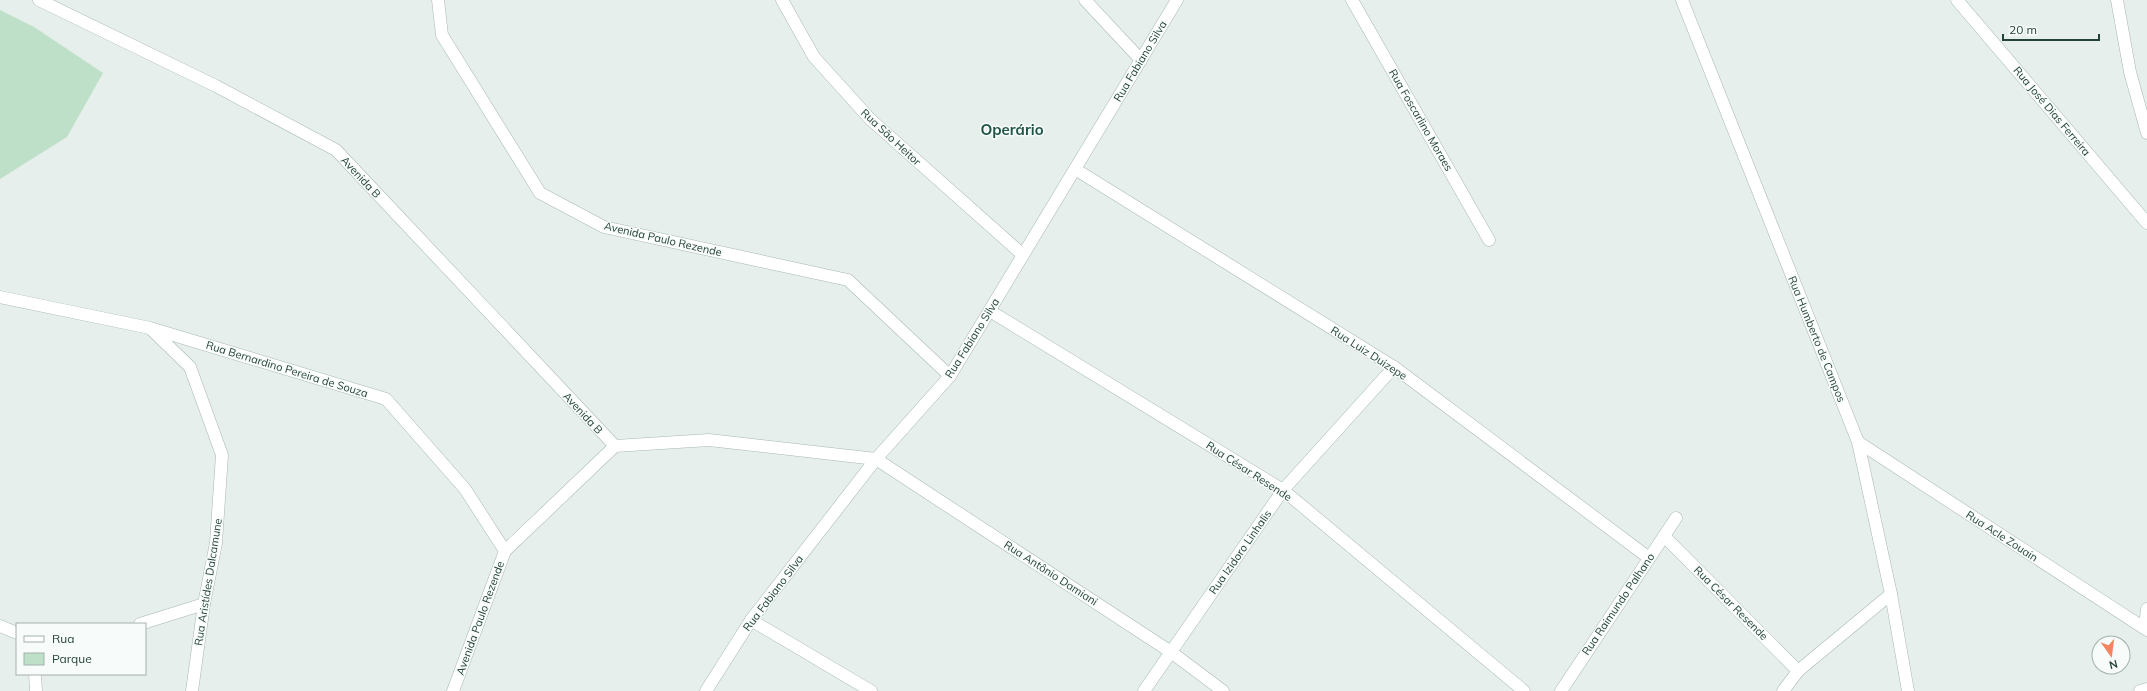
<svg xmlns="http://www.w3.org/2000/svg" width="2147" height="691" font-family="Mulish,sans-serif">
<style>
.green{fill:#bfe0c8}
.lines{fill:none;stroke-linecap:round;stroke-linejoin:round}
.minor-casing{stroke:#a8b8b2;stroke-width:13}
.minor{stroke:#fff;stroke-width:12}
.labels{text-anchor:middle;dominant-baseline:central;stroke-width:3;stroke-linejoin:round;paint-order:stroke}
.street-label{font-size:11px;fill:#24423a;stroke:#f7fbf9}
.district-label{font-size:15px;font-weight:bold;fill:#1f5548;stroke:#f7fbf9}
</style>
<rect width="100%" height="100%" fill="#e6efeb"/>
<path class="green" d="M 0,10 L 34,27 L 103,73 L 67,137 L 0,179 Z"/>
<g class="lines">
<defs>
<g id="minor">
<path d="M 39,0 L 216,86 L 336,150 L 615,446"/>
<path d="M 438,0 L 442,35 L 540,193 L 604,227 L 848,280 L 950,376"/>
<path d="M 782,0 L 814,57 L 870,119 L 1023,255"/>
<path d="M 1085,0 L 1141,60"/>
<path d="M 1352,0 L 1489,240"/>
<path d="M 1682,0 L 1858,442 L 1891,594 L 1908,691"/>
<path d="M 1957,0 L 2147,223"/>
<path d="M 2117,0 L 2130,72 L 2147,133"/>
<path d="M 1075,169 L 1394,367 L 1649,558"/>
<path d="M 0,297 L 150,328 L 386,399 L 465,489 L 505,551"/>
<path d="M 990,311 L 1283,490 L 1524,691"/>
<path d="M 152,330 L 190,367 L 222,455 L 216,543 L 204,604 L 192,691"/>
<path d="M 1858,442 L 2147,630"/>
<path d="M 1664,536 L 1798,671"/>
<path d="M 751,620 L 871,691"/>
<path d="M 140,624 L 204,604"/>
<path d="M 0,626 L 17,633"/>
<path d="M 2145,628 L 2147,609"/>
<path d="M 35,674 L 36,691"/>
<path d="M 453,691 L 505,551 L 615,446 L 709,440 L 876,459 L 1171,652 L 1223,691"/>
<path d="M 706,691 L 751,620 L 876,459 L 950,376 L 1177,0"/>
<path d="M 1144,691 L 1283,490 L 1394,367"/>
<path d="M 1561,691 L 1676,518"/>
<path d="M 1783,691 L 1798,671 L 1891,594"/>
<path d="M 2140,691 L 2147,689"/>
</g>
</defs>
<use href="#minor" class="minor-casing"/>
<use href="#minor" class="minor"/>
</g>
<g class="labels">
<g class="street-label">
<text transform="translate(1140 61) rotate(-59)">Rua Fabiano Silva</text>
<text transform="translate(2052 111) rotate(50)">Rua José Dias Ferreira</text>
<text transform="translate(1421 120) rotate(60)">Rua Foscarlino Moraes</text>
<text transform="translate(891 137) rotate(43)">Rua São Heitor</text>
<text transform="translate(361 177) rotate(47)">Avenida B</text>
<text transform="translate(663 239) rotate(13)">Avenida Paulo Rezende</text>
<text transform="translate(972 338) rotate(-58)">Rua Fabiano Silva</text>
<text transform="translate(1817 339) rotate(68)">Rua Humberto de Campos</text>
<text transform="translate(1369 353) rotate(33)">Rua Luiz Duizepe</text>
<text transform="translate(287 369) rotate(17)">Rua Bernardino Pereira de Souza</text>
<text transform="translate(583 413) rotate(47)">Avenida B</text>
<text transform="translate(1249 471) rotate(33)">Rua César Resende</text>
<text transform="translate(2002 536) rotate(33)">Rua Acle Zouain</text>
<text transform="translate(1240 552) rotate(-55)">Rua Izidoro Linhalis</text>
<text transform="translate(1051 573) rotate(33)">Rua Antônio Damiani</text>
<text transform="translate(208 582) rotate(-81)">Rua Aristídes Dalcamune</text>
<text transform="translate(773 593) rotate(-53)">Rua Fabiano Silva</text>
<text transform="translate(1731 603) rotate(45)">Rua César Resende</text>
<text transform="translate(1618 604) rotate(-56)">Rua Raimundo Palhano</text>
<text transform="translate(480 618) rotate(-70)">Avenida Paulo Rezende</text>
</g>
<g class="district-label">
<text x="1012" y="129">Operário</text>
</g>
</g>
<rect x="16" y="623" width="130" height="52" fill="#f7fbf9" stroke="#a3b1ad"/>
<rect x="24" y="636" width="20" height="6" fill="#ffffff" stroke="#a3b1ad"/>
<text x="52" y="643" font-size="12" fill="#24423a">Rua</text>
<rect x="24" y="653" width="20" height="12" fill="#bfe0c8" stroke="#a3b1ad"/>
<text x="52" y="663" font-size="12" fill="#24423a">Parque</text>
<g transform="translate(2111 655) rotate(166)"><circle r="19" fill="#f7fbf9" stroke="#a3b1ad"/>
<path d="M0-3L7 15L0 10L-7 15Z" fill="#f4845f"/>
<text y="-6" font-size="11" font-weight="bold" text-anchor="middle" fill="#24423a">N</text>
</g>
<path d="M2003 34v6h96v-6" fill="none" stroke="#24423a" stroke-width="2"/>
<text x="2009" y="34" font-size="12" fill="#24423a" stroke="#f7fbf9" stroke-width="3" paint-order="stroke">20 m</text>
</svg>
